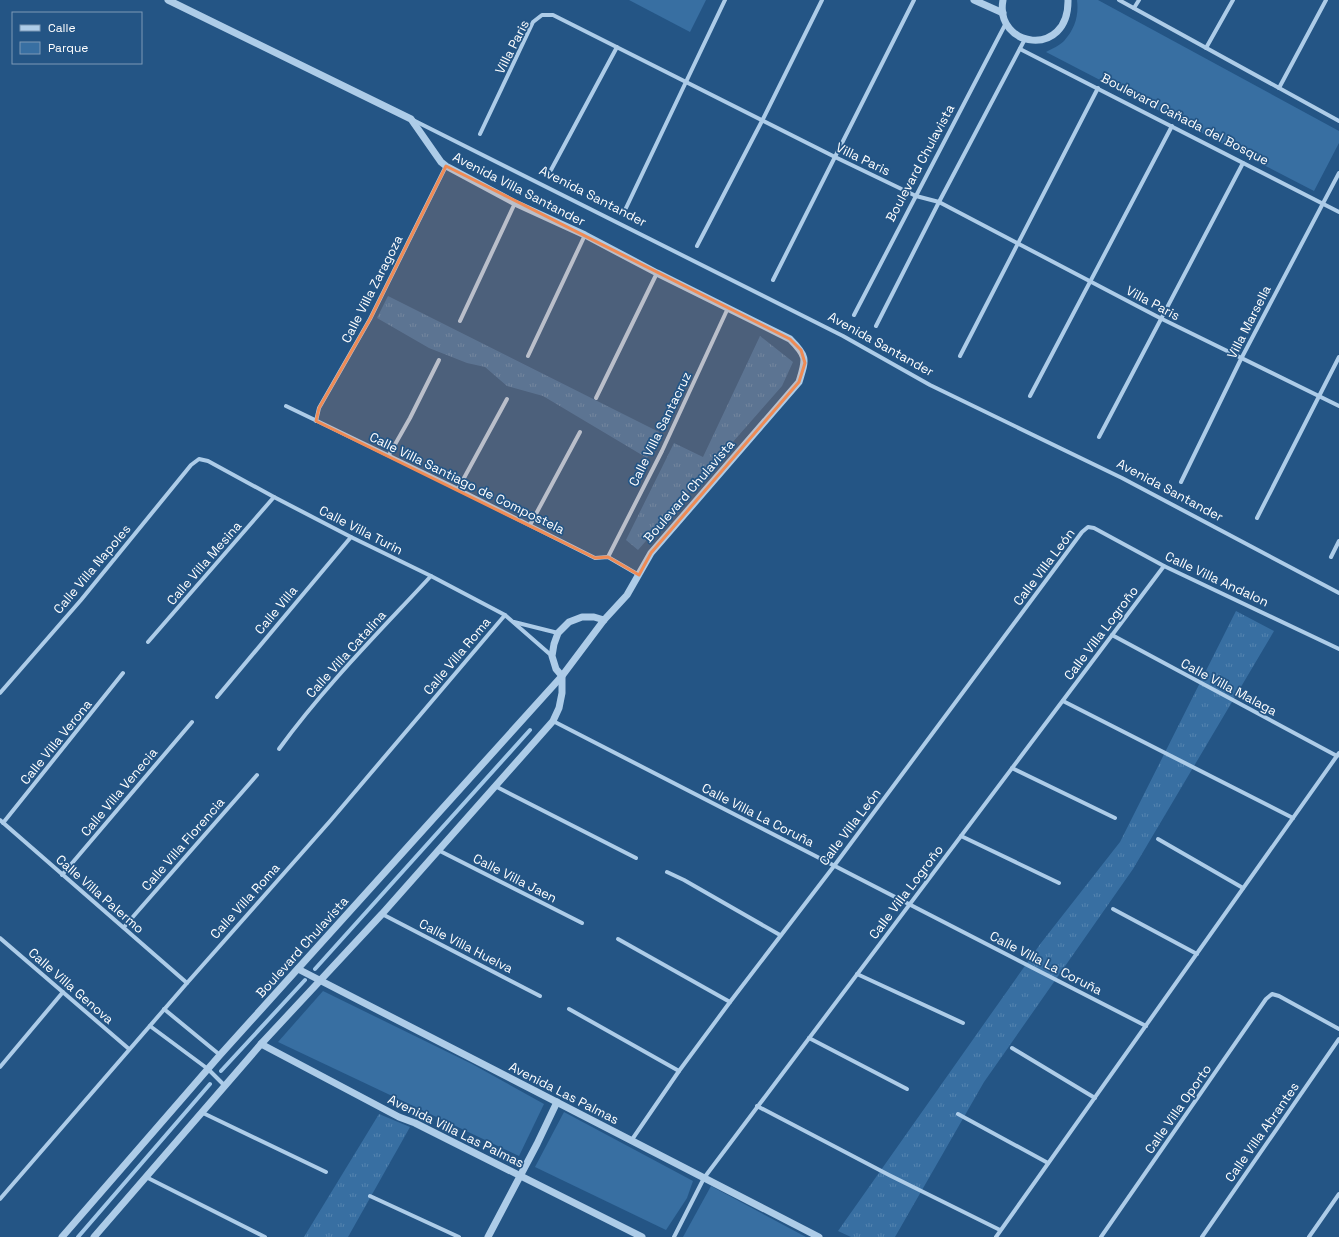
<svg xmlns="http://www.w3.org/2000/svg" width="1339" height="1237" font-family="'Space Grotesk',sans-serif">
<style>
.grass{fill:url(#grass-tufts)}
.park{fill:#386fa2}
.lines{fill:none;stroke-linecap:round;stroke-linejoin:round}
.stream{stroke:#a2c8e9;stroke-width:4}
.minor{stroke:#adcce8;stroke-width:4}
.tertiary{stroke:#adcce8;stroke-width:7}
.marked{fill:#ef8b55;fill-opacity:0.2;stroke:#ef8b55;stroke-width:3;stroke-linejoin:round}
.labels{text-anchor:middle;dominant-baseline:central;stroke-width:3.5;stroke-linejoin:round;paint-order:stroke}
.street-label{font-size:13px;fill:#fff;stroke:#245585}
</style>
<defs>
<pattern id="grass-tufts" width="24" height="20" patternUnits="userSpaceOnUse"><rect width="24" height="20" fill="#386fa2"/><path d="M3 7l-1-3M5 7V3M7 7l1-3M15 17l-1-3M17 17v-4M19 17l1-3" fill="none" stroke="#5685b0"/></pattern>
</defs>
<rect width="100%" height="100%" fill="#245585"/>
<g class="grass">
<path d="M 388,296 L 659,432 L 647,458 L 543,396 L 507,386 L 485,367 L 467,363 L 429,348 L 377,318 Z"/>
<path d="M 760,336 L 793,362 L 782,386 L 638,550 L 626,540 L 674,443 L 703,457 Z"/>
<path d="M 1236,611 L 1274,631 L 1133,869 L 984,1082 L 895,1237 L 851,1237 L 838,1231 L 1041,943 L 1120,842 Z"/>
<path d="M 379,1114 L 410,1127 L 348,1237 L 304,1237 Z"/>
</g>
<g class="park">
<path d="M 629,0 L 706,0 L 690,32 Z"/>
<path d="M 1077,0 L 1098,0 L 1339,131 L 1339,143 L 1314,191 L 1046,52 C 1052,49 1060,45 1064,41 C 1075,29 1079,15 1077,0 Z"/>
<path d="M 323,991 L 472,1064 L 544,1104 L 519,1156 L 278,1042 Z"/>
<path d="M 564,1112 L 693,1181 L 687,1198 L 666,1230 L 535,1167 Z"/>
<path d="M 711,1186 L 806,1237 L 683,1237 Z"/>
</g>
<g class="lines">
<g class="stream">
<path d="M 315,969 L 530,730"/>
<path d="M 221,1071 L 305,980"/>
<path d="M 78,1237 L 210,1084"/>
</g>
<g class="minor">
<path d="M 1119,0 L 1339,121"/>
<path d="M 1134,8 L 1139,0"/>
<path d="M 1206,48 L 1233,0"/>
<path d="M 1020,49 L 1339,212"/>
<path d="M 1279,88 L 1326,0"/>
<path d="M 413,120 L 843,336 L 930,385 L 1122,478 L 1339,593"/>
<path d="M 480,134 L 533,22 L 542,15 L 553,15 L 835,157 L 916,196 L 939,202 L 1160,318 L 1339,406"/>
<path d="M 551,170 L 617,47"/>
<path d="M 626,208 L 725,0"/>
<path d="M 697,246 L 763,119 L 822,0"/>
<path d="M 773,280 L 914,0"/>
<path d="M 854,315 L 1006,23"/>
<path d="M 460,321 L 515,203"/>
<path d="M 876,326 L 939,202 L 1025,39"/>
<path d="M 528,356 L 585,235"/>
<path d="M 960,356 L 1098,88"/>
<path d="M 1030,396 L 1172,126"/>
<path d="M 596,398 L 657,273"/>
<path d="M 286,406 L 458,489 L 595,558 L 608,557 L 639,575"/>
<path d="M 316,421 L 319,408 L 370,319 L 446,166"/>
<path d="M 1099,437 L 1243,163"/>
<path d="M 389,455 L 410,418 L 439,360"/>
<path d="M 1181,482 L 1241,359 L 1339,173"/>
<path d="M 458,489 L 507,399"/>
<path d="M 1257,518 L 1339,357"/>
<path d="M 530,525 L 580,432"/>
<path d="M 608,557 L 662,451 L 728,308"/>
<path d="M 1331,557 L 1339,541"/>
<path d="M 514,622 L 558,633"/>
<path d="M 1112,635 L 1337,756"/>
<path d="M 148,642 L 274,497"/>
<path d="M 0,693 L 81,600 L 191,465 L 199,459 L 208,461 L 274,497 L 351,537 L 431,576 L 505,615 L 552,656"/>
<path d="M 217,697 L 351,537"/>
<path d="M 1063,701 L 1293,818"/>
<path d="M 553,721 L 1146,1026"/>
<path d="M 279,749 C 324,687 379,632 431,576"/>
<path d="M 1012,768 L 1115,818"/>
<path d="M 495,786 L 636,858"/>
<path d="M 0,820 L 187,983"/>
<path d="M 3,823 L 123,673"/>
<path d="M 961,836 L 1059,883"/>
<path d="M 1158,839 L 1243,888"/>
<path d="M 438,850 L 582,923"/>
<path d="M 667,872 L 684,880 L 780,935"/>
<path d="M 62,875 L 192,722"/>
<path d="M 1113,909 L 1197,954"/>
<path d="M 382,914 L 540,996"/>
<path d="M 124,927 L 257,775"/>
<path d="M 0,938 L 129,1049"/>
<path d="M 618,939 L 730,1002"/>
<path d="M 857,974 L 963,1023"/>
<path d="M 164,1009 L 220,1055"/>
<path d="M 569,1009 L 679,1071"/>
<path d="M 150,1026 L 208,1069 L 225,1086"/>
<path d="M 809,1038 L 907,1089"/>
<path d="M 1012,1048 L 1095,1098"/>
<path d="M 0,1067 L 63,992"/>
<path d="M 757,1106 L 889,1175 L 1000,1230"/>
<path d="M 203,1113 L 326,1172"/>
<path d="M 958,1114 L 1048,1163"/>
<path d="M 631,1141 L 679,1071 L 730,1002 L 834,866 L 1082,532 L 1088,527 L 1094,528 L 1164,566 L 1339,649"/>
<path d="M 146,1177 L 265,1237"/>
<path d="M 370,1196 L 459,1237"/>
<path d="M 0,1199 L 187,983 L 331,820 L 505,615"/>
<path d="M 674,1237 L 704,1178 L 1164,566"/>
<path d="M 996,1237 L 1339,753"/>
<path d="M 1101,1237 L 1266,999 L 1272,994 L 1279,996 L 1339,1029"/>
<path d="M 1202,1237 L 1339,1039"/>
<path d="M 1309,1237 L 1339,1194"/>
</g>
<g class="tertiary">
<path d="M 974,0 L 1003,13"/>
<path d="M 1003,0 C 994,48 1069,59 1068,0"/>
<path d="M 298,969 L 819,1237"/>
<path d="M 261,1044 L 399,1117 L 415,1123 L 642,1237"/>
<path d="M 62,1237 L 220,1055 L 562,676 L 604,620 L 627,595 L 651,553 L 799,382 C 806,359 808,357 790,339 L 657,273 L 585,235 L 515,203 L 446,166 L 441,162 L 411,119 L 168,0"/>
<path d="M 94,1237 L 261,1044 L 382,914 L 553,721 L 559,708 L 562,693 L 562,676 L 556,669 L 552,656 L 554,644 L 558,633 L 569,622 L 582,617 L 594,617 L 604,620"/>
<path d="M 488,1237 L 537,1144 L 557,1102"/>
</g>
</g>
<path class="marked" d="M 446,166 L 790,339 L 801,350 L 805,363 L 799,382 L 651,553 L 639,575 L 608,557 L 595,558 L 316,421 L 319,408 L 370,319 Z"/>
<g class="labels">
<g class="street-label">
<text transform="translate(512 47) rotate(-63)">Villa Paris</text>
<text transform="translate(1185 119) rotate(27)">Boulevard Cañada del Bosque</text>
<text transform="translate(863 159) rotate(26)">Villa Paris</text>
<text transform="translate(920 163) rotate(-62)">Boulevard Chulavista</text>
<text transform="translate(519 189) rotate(27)">Avenida Villa Santander</text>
<text transform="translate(593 196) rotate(27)">Avenida Santander</text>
<text transform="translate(372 289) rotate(-63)">Calle Villa Zaragoza</text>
<text transform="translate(1153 303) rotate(28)">Villa Paris</text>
<text transform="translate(1249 322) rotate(-63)">Villa Marsella</text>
<text transform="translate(881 344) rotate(29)">Avenida Santander</text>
<text transform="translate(660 429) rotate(-64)">Calle Villa Santacruz</text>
<text transform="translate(467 483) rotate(26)">Calle Villa Santiago de Compostela</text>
<text transform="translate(1170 490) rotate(28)">Avenida Santander</text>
<text transform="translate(689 491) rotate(-49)">Boulevard Chulavista</text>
<text transform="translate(361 530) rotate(27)">Calle Villa Turin</text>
<text transform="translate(204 563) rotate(-49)">Calle Villa Mesina</text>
<text transform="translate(1044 567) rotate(-53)">Calle Villa León</text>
<text transform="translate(92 569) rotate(-50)">Calle Villa Napoles</text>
<text transform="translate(1217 579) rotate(25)">Calle Villa Andalon</text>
<text transform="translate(276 610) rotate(-50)">Calle Villa</text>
<text transform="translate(1101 633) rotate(-53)">Calle Villa Logroño</text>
<text transform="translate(346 654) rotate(-48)">Calle Villa Catalina</text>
<text transform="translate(457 656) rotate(-50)">Calle Villa Roma</text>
<text transform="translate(1229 687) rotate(28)">Calle Villa Malaga</text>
<text transform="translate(56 742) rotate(-51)">Calle Villa Verona</text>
<text transform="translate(119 792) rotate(-50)">Calle Villa Venecia</text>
<text transform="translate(758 815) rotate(27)">Calle Villa La Coruña</text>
<text transform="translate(850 827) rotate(-53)">Calle Villa León</text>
<text transform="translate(183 844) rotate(-49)">Calle Villa Florencia</text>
<text transform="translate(515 878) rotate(27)">Calle Villa Jaen</text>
<text transform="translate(906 892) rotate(-53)">Calle Villa Logroño</text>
<text transform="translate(100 894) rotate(41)">Calle Villa Palermo</text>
<text transform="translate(245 901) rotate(-48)">Calle Villa Roma</text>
<text transform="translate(466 946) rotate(27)">Calle Villa Huelva</text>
<text transform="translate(302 947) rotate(-48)">Boulevard Chulavista</text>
<text transform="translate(1046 963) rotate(27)">Calle Villa La Coruña</text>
<text transform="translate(71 986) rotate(41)">Calle Villa Genova</text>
<text transform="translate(564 1093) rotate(27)">Avenida Las Palmas</text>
<text transform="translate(1178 1109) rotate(-55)">Calle Villa Oporto</text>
<text transform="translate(456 1131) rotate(26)">Avenida Villa Las Palmas</text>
<text transform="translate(1262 1132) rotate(-55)">Calle Villa Abrantes</text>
</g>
</g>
<rect x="12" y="12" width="130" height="52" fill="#245585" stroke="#7c99b6"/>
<rect x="20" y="25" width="20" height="6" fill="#adcce8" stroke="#7c99b6"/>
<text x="48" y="32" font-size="12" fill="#ffffff">Calle</text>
<rect x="20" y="42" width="20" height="12" fill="#386fa2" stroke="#7c99b6"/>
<text x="48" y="52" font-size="12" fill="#ffffff">Parque</text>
</svg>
